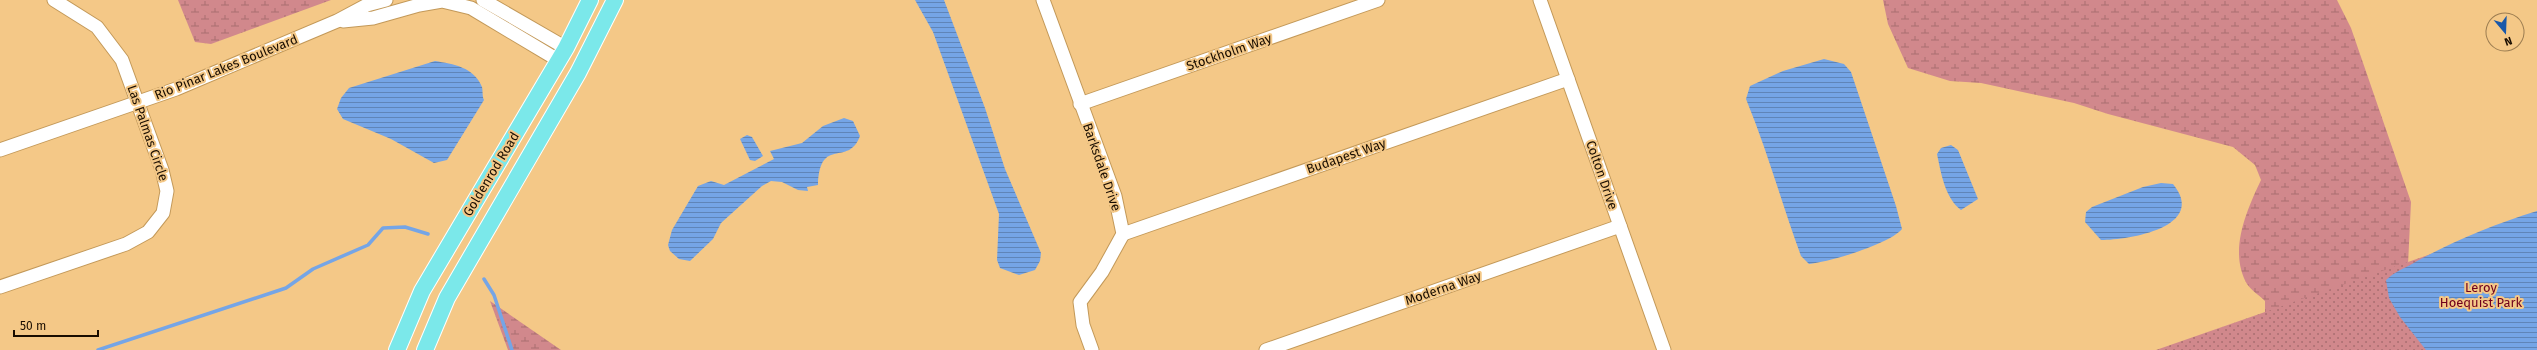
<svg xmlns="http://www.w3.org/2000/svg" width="2537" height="350" font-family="'Fira Sans',sans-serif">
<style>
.wetland{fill:url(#wetland-marsh)}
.park{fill:url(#park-dots)}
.water{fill:url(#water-rules)}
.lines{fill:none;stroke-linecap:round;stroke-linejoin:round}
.stream{stroke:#75a5e6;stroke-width:3.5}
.minor-casing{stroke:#c39959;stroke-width:15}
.major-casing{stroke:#fff;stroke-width:18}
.minor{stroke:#fff;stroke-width:13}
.major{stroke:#7be8ea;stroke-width:16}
.labels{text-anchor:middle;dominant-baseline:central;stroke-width:4;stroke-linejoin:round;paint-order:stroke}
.street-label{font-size:13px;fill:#190d00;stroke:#f4c887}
.park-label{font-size:13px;fill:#6f001d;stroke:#f4c887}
</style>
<defs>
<pattern id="wetland-marsh" width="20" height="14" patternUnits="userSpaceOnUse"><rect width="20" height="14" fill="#d1888c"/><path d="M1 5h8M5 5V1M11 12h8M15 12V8" fill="none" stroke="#a96e70"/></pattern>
<pattern id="park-dots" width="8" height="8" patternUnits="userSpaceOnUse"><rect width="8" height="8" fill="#d1888c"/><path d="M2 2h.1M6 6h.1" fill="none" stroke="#a96e70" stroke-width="1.8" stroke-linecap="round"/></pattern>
<pattern id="water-rules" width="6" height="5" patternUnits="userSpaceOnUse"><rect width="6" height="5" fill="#75a5e6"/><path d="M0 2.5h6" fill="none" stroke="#5f85b8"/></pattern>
</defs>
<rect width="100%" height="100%" fill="#f4c887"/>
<g class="wetland">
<path d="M 178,0 L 331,0 L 211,44 L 195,42 Z"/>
<path d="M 1883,0 L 2337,0 L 2351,28 L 2411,202 L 2408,265 L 2265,314 L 2265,301 C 2260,296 2251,290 2247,284 C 2228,251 2247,210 2261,180 L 2255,165 L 2233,147 L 2108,114 L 2074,103 L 1981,83 L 1950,81 L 1908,68 L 1888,24 Z"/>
<path d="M 490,301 L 561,350 L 508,350 Z"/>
</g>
<path class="park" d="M 2537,217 L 2537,350 L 2156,350 Z"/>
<g class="water">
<path d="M 915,0 L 944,0 L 985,108 L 1005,169 L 1041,253 L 1040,261 L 1035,270 L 1019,275 L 1000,268 L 997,260 L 999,214 L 933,32 Z"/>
<path d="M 1824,59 L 1844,64 L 1851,72 L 1896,206 L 1902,229 C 1890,244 1829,262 1809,264 L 1801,256 C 1782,204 1767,150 1746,99 L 1750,86 L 1783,71 Z"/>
<path d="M 435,61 C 453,64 474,67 482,87 C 483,91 482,96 484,100 L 447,160 L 434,163 L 391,139 L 343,119 L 337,109 L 341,98 L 349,88 Z"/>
<path d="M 844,118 L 853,121 L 860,136 C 848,168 820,135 818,185 L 807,187 L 808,191 L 798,190 L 782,182 L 771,181 L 762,186 L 721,223 L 713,239 L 690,261 L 679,259 L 670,251 L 668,245 L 672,230 L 698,186 L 711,181 L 724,185 L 774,159 L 770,151 L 802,143 L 823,126 Z"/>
<path d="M 747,135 L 752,137 L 763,156 L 755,161 L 750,160 L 740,139 Z"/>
<path d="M 1951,145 L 1958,150 L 1978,199 L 1961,210 C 1945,198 1941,173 1937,154 L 1941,148 Z"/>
<path d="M 2161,183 L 2173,184 C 2208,227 2129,240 2101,240 L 2085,222 L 2086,212 L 2092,207 L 2143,187 Z"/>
<path d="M 2537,211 L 2537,350 L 2426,350 L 2400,317 L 2389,298 L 2386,280 C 2395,271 2406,268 2417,261 C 2456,240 2495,224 2537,211 Z"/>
</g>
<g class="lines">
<g class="stream">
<path d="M 484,279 L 494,295 L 512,350"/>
<path d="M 98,350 L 286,288 L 313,269 L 368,245 L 383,228 L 405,227 L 428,234"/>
</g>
<defs>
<g id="minor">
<path d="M 483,0 L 566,48"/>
<path d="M 1043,0 L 1115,196 L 1123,234 L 1102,272 L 1080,302 L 1083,325 L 1092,350"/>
<path d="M 1540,0 L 1664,350"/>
<path d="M 343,21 L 373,18 L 419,5 L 442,1 L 471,8 L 558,60"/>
<path d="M 1080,104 L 1378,0"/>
<path d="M 0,150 L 176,89 L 337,21 L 367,5 L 386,0"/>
<path d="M 1123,234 L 1568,79"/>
<path d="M 0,287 L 126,244 L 148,232 L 163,213 L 167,191 L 162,170 L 122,60 L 97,27 L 54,0"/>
<path d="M 1266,350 L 1620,226"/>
</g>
<g id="major">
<path d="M 397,350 L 422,291 L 566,48 L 590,0"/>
<path d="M 425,350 L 447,298 L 578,73 L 615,0"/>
</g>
</defs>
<use href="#minor" class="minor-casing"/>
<use href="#major" class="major-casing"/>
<use href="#minor" class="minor"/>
<use href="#major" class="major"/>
</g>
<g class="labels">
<g class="street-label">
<text transform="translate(1229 52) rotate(-19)">Stockholm Way</text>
<text transform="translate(226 67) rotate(-22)">Rio Pinar Lakes Boulevard</text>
<text transform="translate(148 133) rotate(71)">Las Palmas Circle</text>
<text transform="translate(1346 156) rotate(-19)">Budapest Way</text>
<text transform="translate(1102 167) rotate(71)">Barksdale Drive</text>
<text transform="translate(491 174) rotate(-59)">Goldenrod Road</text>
<text transform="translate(1602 175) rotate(71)">Colton Drive</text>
<text transform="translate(1443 288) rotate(-19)">Moderna Way</text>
</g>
<g class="park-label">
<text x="2481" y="287">Leroy<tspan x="2481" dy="15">Hoequist Park</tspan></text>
</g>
</g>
<g transform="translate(2505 32) rotate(161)"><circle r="19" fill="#f4c887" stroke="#9c7d51"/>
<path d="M0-3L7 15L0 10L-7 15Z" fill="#1958a9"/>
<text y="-6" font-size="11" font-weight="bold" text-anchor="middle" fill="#190d00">N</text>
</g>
<path d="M14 330v6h84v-6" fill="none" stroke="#190d00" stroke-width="2"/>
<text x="20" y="330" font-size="12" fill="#190d00" stroke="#f4c887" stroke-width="3" paint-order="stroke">50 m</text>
</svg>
